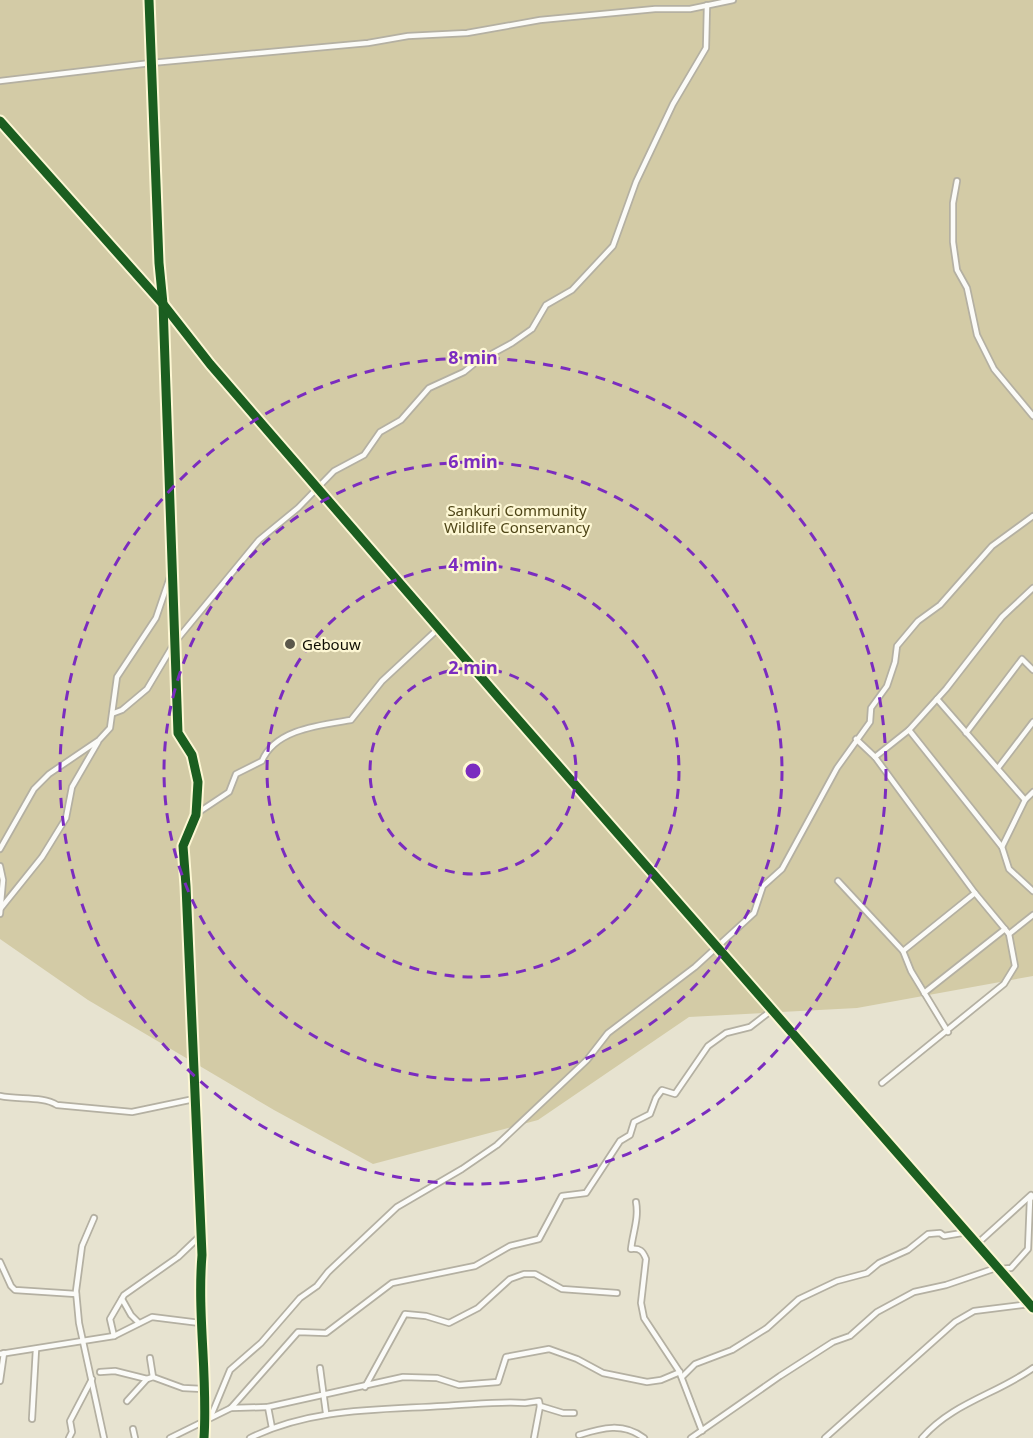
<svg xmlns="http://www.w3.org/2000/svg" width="1033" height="1438" font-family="'Noto Sans',sans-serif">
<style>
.green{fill:#d3cba6}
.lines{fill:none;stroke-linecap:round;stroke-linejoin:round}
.minor-casing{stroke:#b4b0a2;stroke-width:8}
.minor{stroke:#fbfbf8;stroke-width:4.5}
.cycleway-casing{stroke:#fdf7d4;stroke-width:13}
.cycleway{stroke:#1b5e20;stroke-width:9}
.ring{fill:none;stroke:#7b2cbf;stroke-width:3;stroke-dasharray:10 8}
.poi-dot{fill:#5b584b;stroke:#fdf7d4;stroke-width:2}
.labels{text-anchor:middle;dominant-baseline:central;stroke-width:4.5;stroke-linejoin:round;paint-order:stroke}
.park-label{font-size:15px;fill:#4e4517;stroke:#fdf7d4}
.poi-label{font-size:15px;fill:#0f0d03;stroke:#fdf7d4;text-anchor:start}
.centre{fill:#7b2cbf;stroke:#fdf7d4;stroke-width:3}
.ring-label{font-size:18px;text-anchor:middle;font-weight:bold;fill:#7b2cbf;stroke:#fdf7d4;stroke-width:4.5;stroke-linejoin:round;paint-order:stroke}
</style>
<rect width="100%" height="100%" fill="#e7e3d0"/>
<path class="green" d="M 0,0 L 1033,0 L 1033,976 L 857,1008 L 689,1017 L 538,1120 L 373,1164 L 274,1110 L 88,1000 L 0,939 Z"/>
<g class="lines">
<defs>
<g id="minor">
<path d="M 149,0 L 159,263 L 163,304 L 178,733 L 192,755 L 198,782 L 196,815 L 183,846 L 186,886 L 202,1255 C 197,1315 208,1377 204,1438"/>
<path d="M 0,81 L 151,63 L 368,43 L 408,36 L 467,33 L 540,20 L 655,9 L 690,9 L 733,0"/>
<path d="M 0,121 L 163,304 L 210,364 L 500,699 L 1033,1308"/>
<path d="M 957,181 L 953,203 L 953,242 L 957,270 L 967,288 L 977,335 L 994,369 L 1033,416"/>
<path d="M 937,699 L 1025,800 L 1002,847 L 1009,869 L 1033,891"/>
<path d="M 114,713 L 122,710 L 147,689 L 175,642 L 259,540 L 298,508 L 334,471 L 364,455 L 380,432 L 401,420 L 429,388 L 464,372 L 475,363 L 512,343 L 532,329 L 546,305 L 572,290 L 613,246 L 636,182 L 673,104 L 706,48 L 707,5"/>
<path d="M 909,730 L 1002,847"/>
<path d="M 966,733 L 1022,659 L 1033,670"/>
<path d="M 856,739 L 875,757 L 975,893"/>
<path d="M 875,757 L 909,730 L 946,689 L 1002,617 L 1033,588"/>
<path d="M 998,768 L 1033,722"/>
<path d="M 1025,800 L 1033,792"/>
<path d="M 196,814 L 229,792 L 236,774 L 262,761 C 275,729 321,725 351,720 L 382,681 L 439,628"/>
<path d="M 0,849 L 34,789 L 49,774 L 99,740 L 110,728 L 117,677 L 156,618 L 172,571"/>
<path d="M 0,866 L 3,880 L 0,914"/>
<path d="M 838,881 L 903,951 L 911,971 L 948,1032"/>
<path d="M 1,908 L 42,857 L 66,818 L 72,787 L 98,742"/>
<path d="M 903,951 L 975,893 L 1009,934"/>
<path d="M 924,993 L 1005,929"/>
<path d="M 882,1083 L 1004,984 L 1015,966 L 1009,934 L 1033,915"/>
<path d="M 0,1096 C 18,1100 43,1096 57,1105 L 132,1112 L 194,1099"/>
<path d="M 636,1202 C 639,1218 633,1232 631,1249 C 640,1248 643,1251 646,1259 L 641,1303 L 644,1318 L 679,1371 L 702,1431"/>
<path d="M 94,1218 L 82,1246 L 76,1291 L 79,1323 L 104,1438"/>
<path d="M 978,1243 L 1031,1195"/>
<path d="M 0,1262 L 11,1286 L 15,1290 L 76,1294"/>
<path d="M 1000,1269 L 1011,1268 L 1028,1249 L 1030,1199 L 1033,1196"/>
<path d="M 122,1299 L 131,1315 L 139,1323"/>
<path d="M 114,1336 L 110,1319 L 124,1295 L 178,1257 L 200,1236"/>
<path d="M 0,1354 L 114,1336 L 152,1317 L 200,1323"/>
<path d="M 150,1358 L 153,1377"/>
<path d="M 320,1368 L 326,1413"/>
<path d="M 100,1372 L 115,1371 L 147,1379"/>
<path d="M 682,1377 L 695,1364 L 732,1350 L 767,1328 L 799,1299 L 837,1281 L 867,1273 L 879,1263 L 908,1250 L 928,1234 L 940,1233 L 944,1236 L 968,1232"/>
<path d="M 0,1381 L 4,1353"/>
<path d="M 365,1387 L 405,1314 L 426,1316 L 449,1323 L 478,1308 L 510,1279 L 524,1274 L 535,1274 L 562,1289 L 617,1293"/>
<path d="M 127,1401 L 147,1379 L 153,1377 L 183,1388 L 203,1389"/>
<path d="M 231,1408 L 268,1407"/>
<path d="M 211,1416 L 230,1370 L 261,1343 L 300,1298 L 317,1286 L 328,1272 L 397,1207 L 462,1169 L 497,1145 L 587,1060 L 608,1033 L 695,967 L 754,913 L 763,886 L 782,869 L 837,768 L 870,722 L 871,708 L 887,686 L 895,662 L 897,646 L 918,621 L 940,605 L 992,546 L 1033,516"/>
<path d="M 32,1419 L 36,1349"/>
<path d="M 272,1428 L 268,1407 L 403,1377 L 437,1378 L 459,1385 L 498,1382 L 506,1357 L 549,1349 L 577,1359 L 603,1373 L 647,1382 L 661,1380 L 680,1372"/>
<path d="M 133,1429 L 135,1438"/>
<path d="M 579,1435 C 602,1428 623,1422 644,1438"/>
<path d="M 69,1438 L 72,1432 L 70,1421 L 92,1379"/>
<path d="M 170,1438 L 231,1408 L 298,1332 L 326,1333 L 392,1283 L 475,1266 L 510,1246 L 539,1239 L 562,1196 L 586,1193 L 620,1141 L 630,1135 L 634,1122 L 650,1114 L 656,1098 L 662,1090 L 675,1094 L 708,1046 L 726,1033 L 750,1027 L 772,1010"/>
<path d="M 250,1438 C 311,1408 377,1410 443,1406 C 470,1405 498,1401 525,1403 L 539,1401 L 540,1406 L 563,1413 L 574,1413"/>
<path d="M 534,1438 L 540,1406"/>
<path d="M 691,1438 L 780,1376 L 833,1342 L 850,1336 L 877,1312 L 914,1292 L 946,1285 L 999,1267"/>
<path d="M 825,1438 L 955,1322 L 974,1311 L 1030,1304"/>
<path d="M 922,1438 C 952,1403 997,1394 1033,1368"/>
</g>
</defs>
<use href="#minor" class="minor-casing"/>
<use href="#minor" class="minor"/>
<defs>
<g id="cycleway">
<path d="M 149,0 L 159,263 L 163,304 L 178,733 L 192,755 L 198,782 L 196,815 L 183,846 L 186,886 L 202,1255 C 197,1315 208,1377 204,1438"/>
<path d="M 0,121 L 163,304 L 210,364 L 500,699 L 1033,1308"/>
</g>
</defs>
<use href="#cycleway" class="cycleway-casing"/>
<use href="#cycleway" class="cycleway"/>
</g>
<g class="ring">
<circle cx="473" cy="771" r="103"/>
<circle cx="473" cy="771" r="206"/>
<circle cx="473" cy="771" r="309"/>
<circle cx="473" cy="771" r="413"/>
</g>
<circle class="poi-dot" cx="290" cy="644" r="6"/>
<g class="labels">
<g class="park-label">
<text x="517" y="510">Sankuri Community<tspan x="517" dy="17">Wildlife Conservancy</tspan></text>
</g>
<g class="poi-label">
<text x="302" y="644">Gebouw</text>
</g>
</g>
<circle cx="473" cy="771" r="9" class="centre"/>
<g class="ring-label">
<text x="473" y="364">8 min</text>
<text x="473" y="468">6 min</text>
<text x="473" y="571">4 min</text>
<text x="473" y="674">2 min</text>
</g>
</svg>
